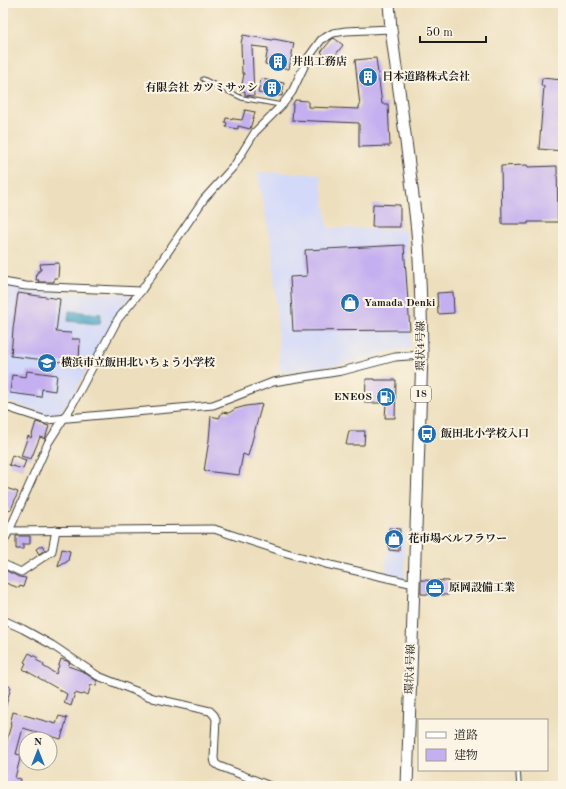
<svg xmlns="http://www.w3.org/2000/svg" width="566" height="789" font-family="'Old Standard TT','Noto Serif JP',serif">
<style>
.built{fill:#d3d9f9}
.water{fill:#4aa6c8;stroke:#336172}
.building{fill:#c4aff0}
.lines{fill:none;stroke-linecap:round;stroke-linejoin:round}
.lane-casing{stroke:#3b3934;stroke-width:5.5}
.street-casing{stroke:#3b3934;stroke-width:9}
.primary-casing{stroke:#3b3934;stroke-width:13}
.lane{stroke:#fff;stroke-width:3.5}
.street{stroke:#fff;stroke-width:7}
.primary{stroke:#fff;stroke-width:11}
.labels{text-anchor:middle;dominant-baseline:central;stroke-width:4;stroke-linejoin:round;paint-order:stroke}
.shield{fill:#fcf5e5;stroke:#5f5d58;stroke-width:1}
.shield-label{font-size:10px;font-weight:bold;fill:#1c1c1c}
.poi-label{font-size:11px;font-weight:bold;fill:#1c1c1c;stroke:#fcf5e5;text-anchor:start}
.street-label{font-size:11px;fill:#1c1c1c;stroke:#fcf5e5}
</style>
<rect width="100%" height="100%" fill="#fcf5e5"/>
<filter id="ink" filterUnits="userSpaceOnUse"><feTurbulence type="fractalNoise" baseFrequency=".025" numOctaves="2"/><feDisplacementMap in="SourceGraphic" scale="8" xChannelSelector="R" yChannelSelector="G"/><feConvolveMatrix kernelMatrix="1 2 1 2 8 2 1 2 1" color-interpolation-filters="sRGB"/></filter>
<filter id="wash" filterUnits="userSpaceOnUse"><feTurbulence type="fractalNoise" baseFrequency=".012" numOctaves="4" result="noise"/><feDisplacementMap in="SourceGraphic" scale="16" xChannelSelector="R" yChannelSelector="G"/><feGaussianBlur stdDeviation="0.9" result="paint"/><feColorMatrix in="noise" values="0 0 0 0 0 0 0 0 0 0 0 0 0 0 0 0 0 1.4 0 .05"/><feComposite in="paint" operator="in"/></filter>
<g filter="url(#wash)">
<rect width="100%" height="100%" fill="#eddfbd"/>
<g class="built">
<path d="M 257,172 L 320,174 L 328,228 L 405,229 L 407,238 L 408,272 L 411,349 L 392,351 L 365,360 L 343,364 L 280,373 L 273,253 Z"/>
<path d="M 3,284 L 39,291 L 128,294 L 131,297 L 125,303 L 112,325 L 69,402 L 60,413 L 46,414 L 3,400 Z"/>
<path d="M 389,527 L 404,528 L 405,580 L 385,576 Z"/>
</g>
<path class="water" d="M 69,311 L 101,314 L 100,324 L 68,321 Z"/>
<g id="blocks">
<g class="building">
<path d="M 243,35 L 272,40 L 273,39 L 279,40 L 294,43 L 289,69 L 265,64 L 268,48 L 252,46 L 254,96 L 245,95 L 245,91 L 241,91 L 244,73 L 242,73 L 241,43 Z"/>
<path d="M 334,38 L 343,45 L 331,61 L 321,52 L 331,40 Z"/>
<path d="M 376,58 L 382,104 L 388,104 L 390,146 L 359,147 L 359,123 L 292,120 L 293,104 L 295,100 L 308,101 L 308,107 L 359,109 L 359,106 L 360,106 L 355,60 Z"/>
<path d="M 542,78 L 563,80 L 563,151 L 539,149 L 544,86 L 541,86 Z"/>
<path d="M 261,79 L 284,83 L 282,96 L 258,93 Z"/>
<path d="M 245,110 L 255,112 L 250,129 L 238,126 L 238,129 L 226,127 L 227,123 L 225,122 L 226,118 L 242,120 Z"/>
<path d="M 527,165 L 528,167 L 557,166 L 558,222 L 528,222 L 528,224 L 502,224 L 501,166 Z"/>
<path d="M 373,204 L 400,205 L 400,227 L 372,227 Z"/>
<path d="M 404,245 L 410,330 L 293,331 L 290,277 L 307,276 L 305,250 Z"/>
<path d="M 59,263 L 58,278 L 54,278 L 54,282 L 38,282 L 39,280 L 36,280 L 37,272 L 39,272 L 39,270 L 41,270 L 40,264 Z"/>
<path d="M 453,292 L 454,313 L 438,314 L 437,293 Z"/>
<path d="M 18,293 L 60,299 L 56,332 L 71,333 L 72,339 L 80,339 L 79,364 L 11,356 L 13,329 Z"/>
<path d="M 27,371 L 57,375 L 55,391 L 42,389 L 41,397 L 10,393 L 12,375 L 26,377 Z"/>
<path d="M 366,379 L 375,379 L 375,380 L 396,380 L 395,418 L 385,418 L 386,403 L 365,403 Z"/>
<path d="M 262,404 L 248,456 L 243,454 L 239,475 L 204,471 L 209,440 L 211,416 L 219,418 L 222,412 L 229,413 L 235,409 L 246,406 Z"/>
<path d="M 36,422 L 49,426 L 45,439 L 40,437 L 31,459 L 21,456 L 28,436 L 31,438 Z"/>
<path d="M 349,431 L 365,431 L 364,445 L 346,445 Z"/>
<path d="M 12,455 L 26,460 L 23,469 L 9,465 Z"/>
<path d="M 3,487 L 18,492 L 11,510 L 3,507 Z"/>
<path d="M 389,528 L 400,529 L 399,551 L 389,550 Z"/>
<path d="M 16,536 L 30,536 L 30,544 L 23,544 L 23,549 L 16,549 Z"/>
<path d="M 42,545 L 45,550 L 39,554 L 36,549 Z"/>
<path d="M 62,549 L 70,551 L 68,561 L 58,567 Z"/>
<path d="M 3,569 L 19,577 L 26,578 L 23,587 L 20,586 L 19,588 L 3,582 Z"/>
<path d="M 421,580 L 449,581 L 448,595 L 421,594 Z"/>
<path d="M 29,653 L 38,658 L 36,660 L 44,664 L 43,666 L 56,674 L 61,659 L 67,661 L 70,663 L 68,666 L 82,671 L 97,681 L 97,686 L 91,685 L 88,695 L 83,694 L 82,695 L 75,693 L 71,706 L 64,703 L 67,694 L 23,669 L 26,663 L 24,662 Z"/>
<path d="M 3,684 L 11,687 L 5,709 L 3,709 Z"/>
<path d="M 13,712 L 56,724 L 59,716 L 67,718 L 61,739 L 23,728 L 16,754 L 21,755 L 15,778 L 21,779 L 20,785 L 15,785 L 15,786 L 11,786 L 3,785 L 3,754 L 11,725 L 10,724 Z"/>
</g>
</g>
</g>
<g filter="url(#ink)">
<use href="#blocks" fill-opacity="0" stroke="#3b3934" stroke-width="1"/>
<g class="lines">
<defs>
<g id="lane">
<path d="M 203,79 L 242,98 L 281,105"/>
<path d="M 518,770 L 519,786"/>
</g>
<g id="street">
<path d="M 3,282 L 26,286 L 141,291"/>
<path d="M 3,406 L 46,420 L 213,405 L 273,382 L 342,371 L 395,357 L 422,355"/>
<path d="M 3,529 L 9,531 L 214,529 L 287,553 L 326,564 L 414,584"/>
<path d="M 3,543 L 9,531 L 48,443 L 71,407 L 118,319 L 141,291 L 204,199 L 234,166 L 255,132 L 282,105 L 292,92 L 308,58 L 321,40 L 333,33 L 346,31 L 391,29"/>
<path d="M 3,564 L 21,572 L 52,551 L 56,530"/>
<path d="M 3,620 L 23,629 L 52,645 L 98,676 L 153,698 L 210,711 L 214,715 L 216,719 L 214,758 L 215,763 L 219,766 L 270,786"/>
</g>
<path id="primary" d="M 389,3 L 391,29 C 399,93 409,158 416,222 C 421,266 421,311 422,355 L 407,786"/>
</defs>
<use href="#lane" class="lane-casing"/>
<use href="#street" class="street-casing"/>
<use href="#primary" class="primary-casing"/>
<use href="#lane" class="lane"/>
<use href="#street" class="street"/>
<use href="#primary" class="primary"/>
</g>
</g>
<defs>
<symbol id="building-disc" viewBox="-11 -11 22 22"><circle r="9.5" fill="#1f6fb2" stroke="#fcf5e5"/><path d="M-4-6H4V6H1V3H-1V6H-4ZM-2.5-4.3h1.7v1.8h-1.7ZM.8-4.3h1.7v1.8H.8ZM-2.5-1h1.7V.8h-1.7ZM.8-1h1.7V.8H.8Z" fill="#fff"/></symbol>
<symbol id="shop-disc" viewBox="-11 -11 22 22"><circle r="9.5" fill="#1f6fb2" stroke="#fcf5e5"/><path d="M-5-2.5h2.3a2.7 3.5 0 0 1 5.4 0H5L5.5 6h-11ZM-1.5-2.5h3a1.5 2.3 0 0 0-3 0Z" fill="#fff"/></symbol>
<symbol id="school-disc" viewBox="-11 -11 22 22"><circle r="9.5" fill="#1f6fb2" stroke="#fcf5e5"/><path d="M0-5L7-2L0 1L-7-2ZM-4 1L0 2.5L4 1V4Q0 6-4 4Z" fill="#fff"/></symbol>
<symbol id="fuel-disc" viewBox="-11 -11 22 22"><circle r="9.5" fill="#1f6fb2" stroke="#fcf5e5"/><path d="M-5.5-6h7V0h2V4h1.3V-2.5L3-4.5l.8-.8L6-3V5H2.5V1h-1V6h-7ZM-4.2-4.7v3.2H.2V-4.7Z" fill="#fff"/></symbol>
<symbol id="bus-disc" viewBox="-11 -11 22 22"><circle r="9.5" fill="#1f6fb2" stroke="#fcf5e5"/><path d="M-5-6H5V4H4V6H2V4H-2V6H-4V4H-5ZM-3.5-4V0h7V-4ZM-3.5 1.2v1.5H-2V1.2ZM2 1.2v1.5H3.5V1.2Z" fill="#fff"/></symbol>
<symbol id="office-disc" viewBox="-11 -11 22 22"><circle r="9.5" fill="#1f6fb2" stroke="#fcf5e5"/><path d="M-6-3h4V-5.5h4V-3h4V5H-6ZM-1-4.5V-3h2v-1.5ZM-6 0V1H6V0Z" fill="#fff"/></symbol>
</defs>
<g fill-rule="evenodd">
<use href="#building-disc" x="267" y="51" width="22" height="22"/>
<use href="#building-disc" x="357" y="66" width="22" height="22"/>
<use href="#building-disc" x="261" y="77" width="22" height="22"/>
<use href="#shop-disc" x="339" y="292" width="22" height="22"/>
<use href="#school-disc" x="36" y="352" width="22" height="22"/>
<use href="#fuel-disc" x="375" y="386" width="22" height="22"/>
<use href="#bus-disc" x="416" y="423" width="22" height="22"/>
<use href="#shop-disc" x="383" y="528" width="22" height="22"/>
<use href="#office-disc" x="424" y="577" width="22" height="22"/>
</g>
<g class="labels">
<rect class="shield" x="411" y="386" width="20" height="16" rx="3"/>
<g class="shield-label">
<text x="421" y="394">18</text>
</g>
<g class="poi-label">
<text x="292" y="62">井出工務店</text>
<text x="382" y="77">日本道路株式会社</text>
<text x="258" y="88" text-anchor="end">有限会社 カツミサッシ</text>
<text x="364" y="303">Yamada Denki</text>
<text x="61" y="363">横浜市立飯田北いちょう小学校</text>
<text x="372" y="397" text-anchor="end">ENEOS</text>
<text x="441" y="434">飯田北小学校入口</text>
<text x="408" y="539">花市場ベルフラワー</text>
<text x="449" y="588">原岡設備工業</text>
</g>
<g class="street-label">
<text transform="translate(421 346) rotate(-90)">環状4号線</text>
<text transform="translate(411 669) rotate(-88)">環状4号線</text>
</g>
</g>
<rect width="566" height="789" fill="none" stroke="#fcf5e5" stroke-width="16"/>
<rect x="418" y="719" width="130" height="52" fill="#fcf5e5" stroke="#a29e95"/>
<rect x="426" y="732" width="20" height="6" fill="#ffffff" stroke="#a29e95"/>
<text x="454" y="739" font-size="12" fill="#1c1c1c">道路</text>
<rect x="426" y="749" width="20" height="12" fill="#c4aff0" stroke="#a29e95"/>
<text x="454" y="759" font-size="12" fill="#1c1c1c">建物</text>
<g transform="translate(38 751)"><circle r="19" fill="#fcf5e5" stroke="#a29e95"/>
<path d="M0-3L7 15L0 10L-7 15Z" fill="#1f6fb2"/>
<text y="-6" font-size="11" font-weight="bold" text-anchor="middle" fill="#1c1c1c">N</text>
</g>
<path d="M420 36v6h66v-6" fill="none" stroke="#1c1c1c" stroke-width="2"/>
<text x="426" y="36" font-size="12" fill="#1c1c1c" stroke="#fcf5e5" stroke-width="3" paint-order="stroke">50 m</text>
</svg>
